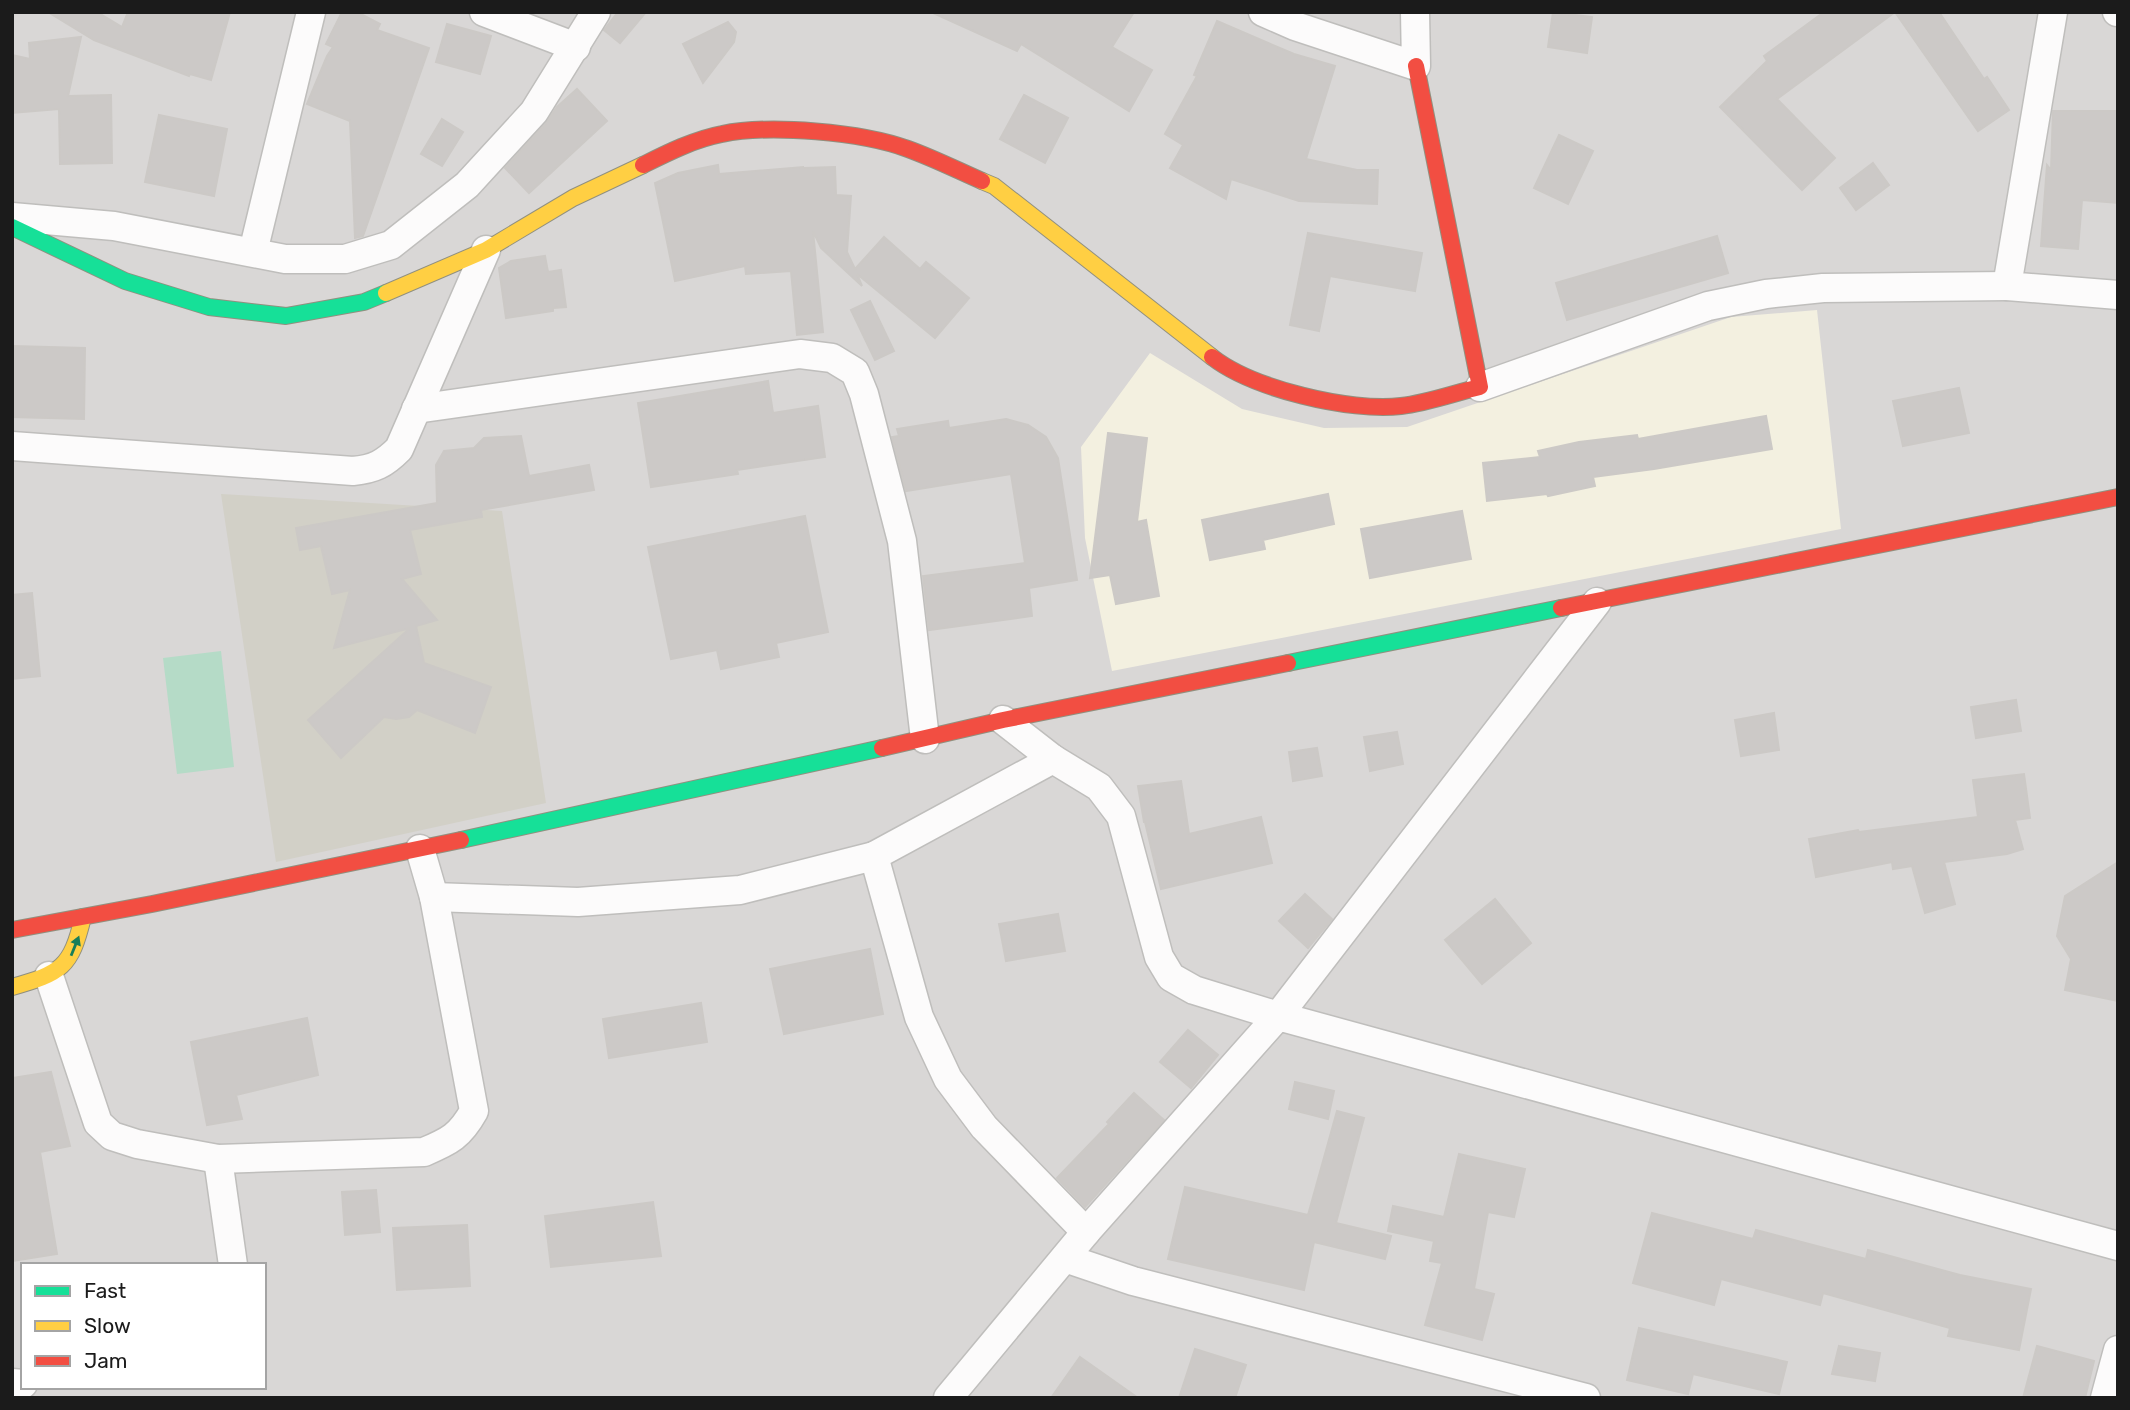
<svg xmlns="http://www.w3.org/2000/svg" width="2130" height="1410" font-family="Rubik,sans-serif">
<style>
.residential{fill:#d9d7d6;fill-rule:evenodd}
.education{fill:#f3f0e0}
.construction{fill:#d2d0c7}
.pitch{fill:#b5dbc7}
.building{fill:#ccc9c7;stroke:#ccc9c6;stroke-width:2}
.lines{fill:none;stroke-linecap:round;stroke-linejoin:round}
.street-casing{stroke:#bfbebc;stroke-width:31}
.fast-casing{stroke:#91907f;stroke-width:18}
.slow-casing{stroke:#91907f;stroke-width:18}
.jam-casing{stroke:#91907f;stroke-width:18}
.street{stroke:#fcfbfb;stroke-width:28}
.fast{stroke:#16e098;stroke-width:16}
.slow{stroke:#ffcf43;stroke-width:16}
.jam{stroke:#f24e42;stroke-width:16}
.oneway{fill:#187e5a}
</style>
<rect width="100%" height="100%" fill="#eae7e4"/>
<path class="residential" d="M 12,12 L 2118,12 L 2118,1398 L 12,1398 ZM 23,1265 L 264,1265 L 264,1387 L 23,1387 Z"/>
<path class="education" d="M 1817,310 L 1841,529 L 1112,671 L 1085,538 L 1081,447 L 1150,353 L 1242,409 L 1324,428 L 1407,427 L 1731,317 Z"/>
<path class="construction" d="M 221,494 L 502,511 L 546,803 L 276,862 Z"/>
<path class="pitch" d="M 221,651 L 234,767 L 177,774 L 163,658 Z"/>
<g class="building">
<path d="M 48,12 L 97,12 L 122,27 L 128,12 L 230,12 L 211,80 L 190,74 L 189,76 L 94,40 Z"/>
<path d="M 342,12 L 357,12 L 380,24 L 377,30 L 429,48 L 363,236 L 355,238 L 350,121 L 307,104 L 327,56 L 333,47 L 326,44 Z"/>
<path d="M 618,12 L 646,12 L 620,43 L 604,30 Z"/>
<path d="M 931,12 L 1134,12 L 1112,47 L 1152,70 L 1129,111 L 1021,44 L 1017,51 Z"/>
<path d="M 1553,12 L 1592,17 L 1587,53 L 1548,47 Z"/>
<path d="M 1824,12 L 1895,12 L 1777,99 L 1835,158 L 1802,190 L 1720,107 L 1767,61 L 1764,56 Z"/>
<path d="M 1895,12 L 1939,12 L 1984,79 L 1987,77 L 2009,110 L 1978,131 Z"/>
<path d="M 1217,21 L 1294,54 L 1335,66 L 1306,159 L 1357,170 L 1378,170 L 1377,204 L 1299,201 L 1231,179 L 1226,199 L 1170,168 L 1183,145 L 1165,134 L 1197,76 L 1194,75 Z"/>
<path d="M 728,22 L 736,32 L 734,42 L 703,83 L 683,44 Z"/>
<path d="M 447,24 L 491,36 L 480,74 L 436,62 Z"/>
<path d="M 81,37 L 68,96 L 111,95 L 112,163 L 60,164 L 59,109 L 12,113 L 12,55 L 30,59 L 29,43 Z"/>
<path d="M 577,89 L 607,121 L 529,193 L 505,168 L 546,123 L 557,107 Z"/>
<path d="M 1024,95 L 1068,118 L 1045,163 L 1000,139 Z"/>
<path d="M 2053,111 L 2118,111 L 2118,203 L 2082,200 L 2078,249 L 2041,246 L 2047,165 L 2051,170 Z"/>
<path d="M 159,115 L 227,129 L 214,196 L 145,182 Z"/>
<path d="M 442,119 L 463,132 L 442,166 L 421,154 Z"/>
<path d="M 1559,135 L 1593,151 L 1568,204 L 1534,188 Z"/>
<path d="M 1873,163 L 1889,185 L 1856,210 L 1840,188 Z"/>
<path d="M 718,165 L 719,174 L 803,167 L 803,168 L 835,167 L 836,195 L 851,196 L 847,252 L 855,269 L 884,237 L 920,269 L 926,262 L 969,298 L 935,338 L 857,274 L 862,286 L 821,248 L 813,231 L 823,332 L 797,335 L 791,271 L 746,274 L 745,266 L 675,281 L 655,183 L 678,173 Z"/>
<path d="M 1308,233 L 1422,253 L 1415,291 L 1330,276 L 1319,331 L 1290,325 Z"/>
<path d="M 1717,236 L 1728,273 L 1567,320 L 1556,283 Z"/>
<path d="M 545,256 L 548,272 L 561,270 L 566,307 L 553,308 L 553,311 L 506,318 L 499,268 L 511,261 Z"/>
<path d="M 870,301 L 894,351 L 875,360 L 851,310 Z"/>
<path d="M 12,346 L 85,348 L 84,419 L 12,417 Z"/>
<path d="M 768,381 L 773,413 L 818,406 L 825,457 L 737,470 L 738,474 L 651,487 L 638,403 Z"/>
<path d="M 1959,388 L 1969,433 L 1903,446 L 1893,401 Z"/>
<path d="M 1766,416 L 1772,449 L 1654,469 L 1593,477 L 1595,486 L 1548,496 L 1547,494 L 1487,501 L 1483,463 L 1540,457 L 1538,451 L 1579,442 L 1637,435 L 1638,439 Z"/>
<path d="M 1006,419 L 1028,425 L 1046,437 L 1058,458 L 1077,580 L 1029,588 L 1032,616 L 929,630 L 923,576 L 1025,563 L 1011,474 L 906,491 L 892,437 L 899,436 L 897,429 L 948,421 L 949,428 Z"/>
<path d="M 1108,433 L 1147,438 L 1137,522 L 1146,520 L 1159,596 L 1116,604 L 1110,575 L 1090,578 Z"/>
<path d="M 521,436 L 529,476 L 589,465 L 594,490 L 481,510 L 482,517 L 410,530 L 421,574 L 402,579 L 437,620 L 416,626 L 424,663 L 491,687 L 475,733 L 417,710 L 409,717 L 396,719 L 384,717 L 341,758 L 308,720 L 410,628 L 334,648 L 350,590 L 332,594 L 321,546 L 300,550 L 296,528 L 437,503 L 436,465 L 444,451 L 474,448 L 484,438 Z"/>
<path d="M 1328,494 L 1334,524 L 1263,540 L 1265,549 L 1210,560 L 1202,520 Z"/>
<path d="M 1462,511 L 1471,559 L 1370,578 L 1361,529 Z"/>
<path d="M 805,516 L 828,632 L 776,643 L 779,657 L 721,669 L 717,650 L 671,659 L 648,547 Z"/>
<path d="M 32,593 L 40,676 L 12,679 L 12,595 Z"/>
<path d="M 2016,700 L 2021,731 L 1976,738 L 1971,707 Z"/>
<path d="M 1774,713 L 1779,750 L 1741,756 L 1735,720 Z"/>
<path d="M 1397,732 L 1403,764 L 1370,771 L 1364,737 Z"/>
<path d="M 1317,748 L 1322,776 L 1293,781 L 1289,752 Z"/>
<path d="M 2024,774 L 2030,818 L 2015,820 L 2023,849 L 2007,854 L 1944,862 L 1955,904 L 1925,913 L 1912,866 L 1893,869 L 1892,862 L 1816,877 L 1809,839 L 1858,830 L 1859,832 L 1978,817 L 1973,780 Z"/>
<path d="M 1181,781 L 1189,834 L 1261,817 L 1272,863 L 1161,889 L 1145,822 L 1144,822 L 1138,786 Z"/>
<path d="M 2118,862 L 2118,1001 L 2065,990 L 2071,959 L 2057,936 L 2065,896 Z"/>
<path d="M 1305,894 L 1332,919 L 1308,948 L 1279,921 Z"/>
<path d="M 1495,899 L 1531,943 L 1482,984 L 1445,940 Z"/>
<path d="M 1058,914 L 1065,951 L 1006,961 L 999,924 Z"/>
<path d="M 870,949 L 883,1014 L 784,1034 L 770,969 Z"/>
<path d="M 701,1003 L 707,1042 L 609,1058 L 603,1019 Z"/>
<path d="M 307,1018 L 318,1075 L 236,1095 L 242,1119 L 207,1125 L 191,1042 Z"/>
<path d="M 1188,1030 L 1218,1055 L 1191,1088 L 1160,1062 Z"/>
<path d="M 51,1072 L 70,1146 L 40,1152 L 57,1254 L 12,1261 L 12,1078 Z"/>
<path d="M 1295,1082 L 1334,1091 L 1328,1119 L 1289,1109 Z"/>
<path d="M 1134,1093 L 1164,1120 L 1085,1207 L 1057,1178 L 1109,1124 L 1107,1122 Z"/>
<path d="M 1337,1111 L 1364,1118 L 1336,1223 L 1391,1236 L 1385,1259 L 1314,1242 L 1304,1290 L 1168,1259 L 1185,1187 L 1308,1215 Z"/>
<path d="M 1459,1154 L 1525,1169 L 1514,1217 L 1488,1212 L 1474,1289 L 1494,1294 L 1482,1340 L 1425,1325 L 1442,1263 L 1430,1261 L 1434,1241 L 1388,1231 L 1393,1206 L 1444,1217 Z"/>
<path d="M 376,1190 L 380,1232 L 345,1235 L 342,1192 Z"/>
<path d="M 653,1202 L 661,1256 L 551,1267 L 545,1216 Z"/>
<path d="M 1652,1213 L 1753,1239 L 1756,1230 L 1866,1259 L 1868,1250 L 1960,1275 L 2031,1289 L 2019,1350 L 1948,1336 L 1950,1328 L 1823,1293 L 1820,1305 L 1721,1279 L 1714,1305 L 1633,1283 Z"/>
<path d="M 467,1225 L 470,1286 L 397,1290 L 393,1228 Z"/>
<path d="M 1639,1328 L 1787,1362 L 1779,1394 L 1693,1374 L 1688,1394 L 1627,1380 Z"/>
<path d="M 1839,1346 L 1880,1353 L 1875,1381 L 1832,1374 Z"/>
<path d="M 2037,1346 L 2094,1361 L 2085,1398 L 2023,1398 Z"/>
<path d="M 1195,1349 L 1246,1365 L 1235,1398 L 1179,1398 Z"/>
<path d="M 1080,1357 L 1138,1398 L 1051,1398 Z"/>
</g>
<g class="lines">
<defs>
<g id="street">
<path d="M 484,12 L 576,47"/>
<path d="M 1263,12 L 1295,26 L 1416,66 L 1415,12"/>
<path d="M 2053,12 L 2007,286 L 2118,295"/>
<path d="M 2117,12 L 2118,12"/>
<path d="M 12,217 L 114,226 L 285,259 L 345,259 L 391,245 L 467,185 L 534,112 L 596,12"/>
<path d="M 253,252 L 311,12"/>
<path d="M 1480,387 L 1708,306 L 1766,294 L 1823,288 L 2007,286"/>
<path d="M 416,409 L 800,354 L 832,358 L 855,372 L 864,394 L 902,541 L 925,739"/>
<path d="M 12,446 L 353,471 C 374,469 384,464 399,449 L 486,250"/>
<path d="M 1003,720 L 1053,759 L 1099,787 L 1121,816 L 1159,957 L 1171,977 L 1194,990 L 1278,1016 L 1597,602"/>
<path d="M 1053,759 L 874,856 L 919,1017 L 948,1079 L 984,1127 L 1086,1232"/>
<path d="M 434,897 L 578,902 L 740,890 L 874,856"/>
<path d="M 49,976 L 98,1123 L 112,1136 L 137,1144 L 218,1159 L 424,1152 C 450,1141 460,1136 474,1111 L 434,897 L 420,849"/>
<path d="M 218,1159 L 233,1265"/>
<path d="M 1065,1258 L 1133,1281 L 1586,1398"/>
<path d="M 12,1383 L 23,1384"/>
<path d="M 948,1398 L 1086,1232 L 1278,1016 L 2118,1246"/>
<path d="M 2105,1398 L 2118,1350"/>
</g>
<g id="fast">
<path d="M 12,227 L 125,281 L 209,307 L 286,316 L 364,302 L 386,293"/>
<path d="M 1288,663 L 1561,608"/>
<path d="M 461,840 L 882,748"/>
</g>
<g id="slow">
<path d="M 982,181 L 994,186 L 1212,357"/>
<path d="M 386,293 L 486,250 L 573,198 L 643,165"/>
<path d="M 12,987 C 61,973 71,968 83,917"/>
</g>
<g id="jam">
<path d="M 643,165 C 667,153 695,139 722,134 C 770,124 862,132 908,149 C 933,158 957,170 982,181"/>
<path d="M 1212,357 C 1253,389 1350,412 1401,406 C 1428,403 1454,393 1480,387 L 1416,66"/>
<path d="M 1561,608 L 2118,497"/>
<path d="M 882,748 L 1003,720 L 1288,663"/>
<path d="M 12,930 L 152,904 L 461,840"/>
</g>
</defs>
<use href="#street" class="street-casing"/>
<use href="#fast" class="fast-casing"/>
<use href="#slow" class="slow-casing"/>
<use href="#jam" class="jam-casing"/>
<use href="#street" class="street"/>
<use href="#fast" class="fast"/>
<use href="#slow" class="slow"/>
<use href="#jam" class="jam"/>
</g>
<defs><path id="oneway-solid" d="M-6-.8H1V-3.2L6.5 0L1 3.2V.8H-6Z" transform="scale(1.75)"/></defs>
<use class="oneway" href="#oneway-solid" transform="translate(75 946) rotate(-68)"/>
<rect width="2130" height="1410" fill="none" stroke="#1b1b1b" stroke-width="28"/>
<rect x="21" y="1263" width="245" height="126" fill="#ffffff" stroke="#a4a4a4" stroke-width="2"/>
<rect x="35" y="1286" width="35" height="10" fill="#16e098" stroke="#a4a4a4" stroke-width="2"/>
<text x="84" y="1298" font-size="21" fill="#1b1b1b">Fast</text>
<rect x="35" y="1321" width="35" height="10" fill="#ffcf43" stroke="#a4a4a4" stroke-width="2"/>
<text x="84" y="1333" font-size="21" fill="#1b1b1b">Slow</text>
<rect x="35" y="1356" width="35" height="10" fill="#f24e42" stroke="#a4a4a4" stroke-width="2"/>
<text x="84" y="1368" font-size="21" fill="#1b1b1b">Jam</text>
</svg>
